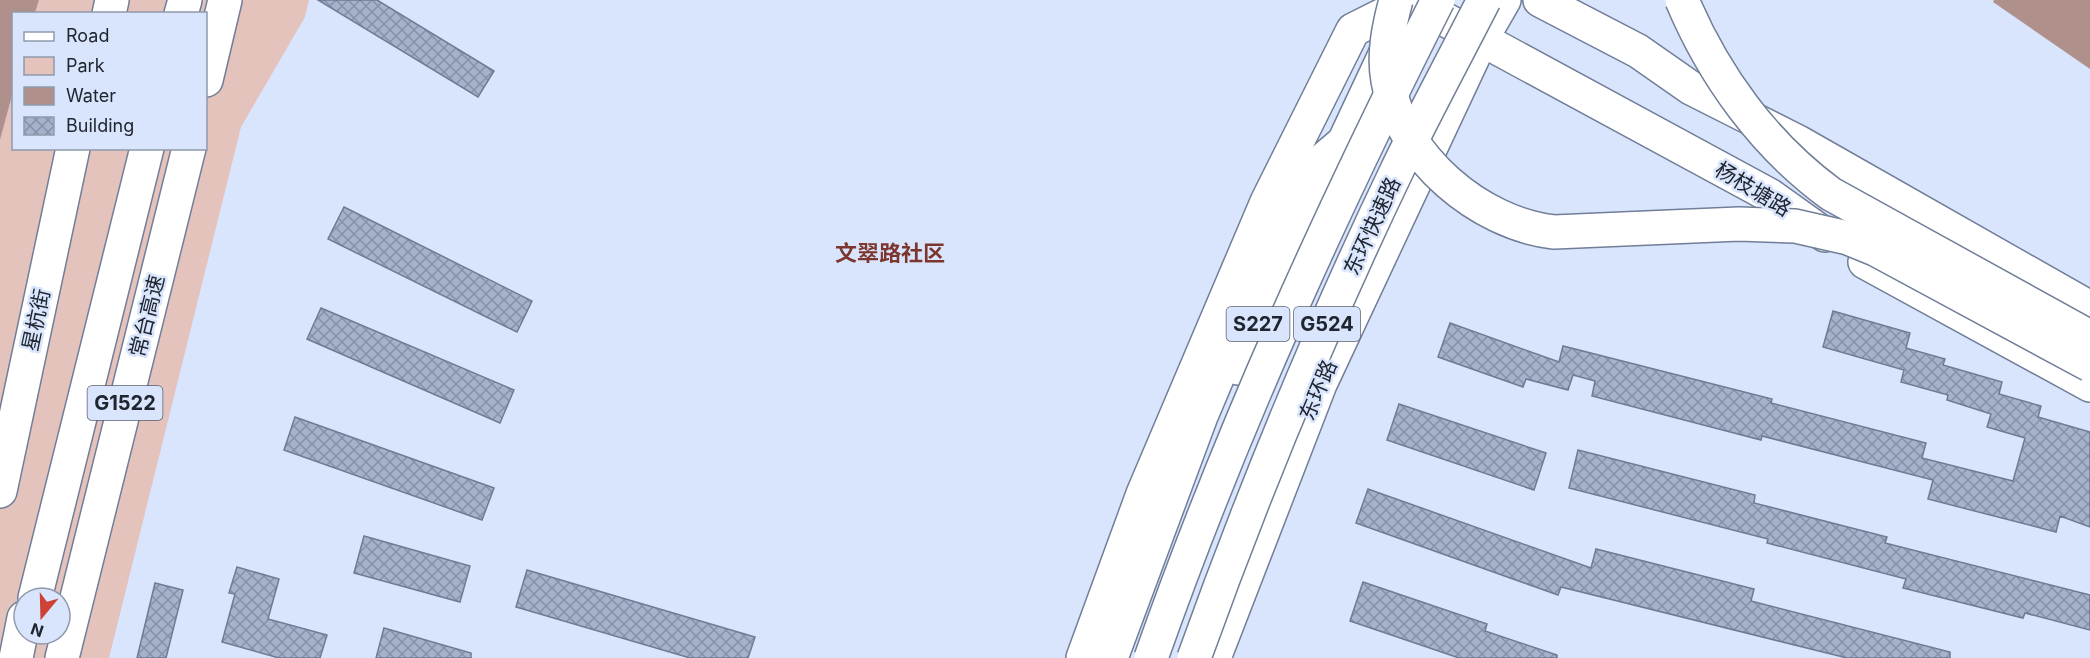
<svg xmlns="http://www.w3.org/2000/svg" width="2090" height="658" font-family="Inter,'Noto Sans SC',sans-serif">
<style>
.park{fill:#e4c3bd;fill-rule:evenodd}
.water{fill:#b0908b}
.building{fill:url(#building-cross-hatch);stroke:#6e7b95;stroke-width:1.5}
.lines{fill:none;stroke-linecap:round;stroke-linejoin:round}
.major-casing{stroke:#717e98;stroke-width:36}
.highway-casing{stroke:#717e98;stroke-width:36}
.major{stroke:#fff;stroke-width:33}
.highway{stroke:#fff;stroke-width:33}
.highway-bridge-casing{stroke:#717e98;stroke-width:36;stroke-linecap:butt}
.highway-bridge{stroke:#fff;stroke-width:33}
.labels{text-anchor:middle;dominant-baseline:central;stroke-width:5;stroke-linejoin:round;paint-order:stroke}
.shield{fill:#d9e5fd;stroke:#585f6e;stroke-width:1.5}
.shield-label{font-size:20px;font-weight:bold;fill:#202630}
.street-label{font-size:21px;fill:#202630;stroke:#d9e5fd}
.neighbourhood-label{font-size:22px;font-weight:bold;fill:#7c362e;stroke:#d9e5fd}
</style>
<defs>
<pattern id="building-cross-hatch" width="8" height="8" patternUnits="userSpaceOnUse" patternTransform="scale(1.5)"><rect width="8" height="8" fill="#a5b2cc"/><path d="M0 0l8 8M0 8l8-8" fill="none" stroke="#8691a6"/></pattern>
</defs>
<rect width="100%" height="100%" fill="#d9e5fd"/>
<path class="park" d="M 39,0 L 309,0 L 305,17 L 241,127 L 109,658 L 0,658 L 0,140 L 13,92 L 14,148 L 206,148 L 206,14 L 35,13 ZM 24,598 L 60,598 L 60,634 L 24,634 Z"/>
<g class="water">
<path d="M 0,0 L 39,0 L 35,13 L 14,14 L 13,92 L 0,140 Z"/>
<path d="M 1994,0 L 2090,0 L 2090,69 L 1993,2 Z"/>
</g>
<g class="building">
<path d="M 318,0 L 377,0 L 494,71 L 478,97 Z"/>
<path d="M 344,207 L 532,301 L 517,332 L 328,239 Z"/>
<path d="M 321,308 L 514,390 L 500,423 L 307,339 Z"/>
<path d="M 1833,311 L 1910,333 L 1906,348 L 1945,359 L 1943,365 L 2002,382 L 1999,394 L 2041,406 L 2038,417 L 2090,432 L 2090,527 L 2060,516 L 2056,532 L 1928,499 L 1933,480 L 1762,436 L 1761,440 L 1592,396 L 1595,381 L 1573,375 L 1568,390 L 1526,379 L 1523,387 L 1438,357 L 1450,323 L 1559,362 L 1563,346 L 1772,399 L 1771,403 L 1926,443 L 1922,458 L 2013,481 L 2025,438 L 1987,427 L 1991,414 L 1947,400 L 1948,395 L 1901,382 L 1904,370 L 1823,347 Z"/>
<path d="M 1399,404 L 1546,453 L 1534,490 L 1387,440 Z"/>
<path d="M 295,417 L 494,488 L 482,520 L 284,450 Z"/>
<path d="M 1578,450 L 1755,495 L 1754,503 L 1887,537 L 1885,543 L 2090,595 L 2090,630 L 2025,613 L 2023,618 L 1903,588 L 1906,579 L 1767,543 L 1768,539 L 1569,488 Z"/>
<path d="M 1368,489 L 1591,568 L 1596,549 L 1754,589 L 1751,601 L 1950,652 L 1950,658 L 1847,658 L 1561,587 L 1558,595 L 1356,523 Z"/>
<path d="M 364,536 L 470,566 L 460,602 L 354,573 Z"/>
<path d="M 237,567 L 279,579 L 268,619 L 327,635 L 320,658 L 279,658 L 222,642 L 235,594 L 229,593 Z"/>
<path d="M 527,570 L 755,637 L 748,658 L 690,658 L 516,607 Z"/>
<path d="M 1363,582 L 1487,624 L 1485,631 L 1557,655 L 1557,658 L 1459,658 L 1350,621 Z"/>
<path d="M 155,583 L 183,590 L 166,658 L 137,658 Z"/>
<path d="M 384,628 L 471,653 L 471,658 L 376,658 Z"/>
</g>
<g class="lines">
<defs>
<g id="major">
<path d="M 1409,0 L 1769,195 L 1825,235"/>
<path d="M 1540,0 L 1638,51 L 1691,88 L 1798,142 L 2090,308"/>
<path d="M 109,14 L 112,0"/>
<path d="M 1865,262 L 2090,385"/>
<path d="M 1238,368 L 1391,42"/>
<path d="M 0,491 L 73,148"/>
<path d="M 1083,658 L 1143,494 L 1267,202 L 1353,30 L 1411,1"/>
<path d="M 1214,658 L 1320,384 L 1482,38 L 1504,0"/>
</g>
<g id="highway">
<path d="M 181,14 L 185,0"/>
<path d="M 206,80 L 225,0"/>
<path d="M 35,598 L 147,148"/>
<path d="M 16,658 L 24,618"/>
<path d="M 62,658 L 189,148"/>
<path d="M 1111,658 L 1201,416 L 1261,274 L 1311,170 L 1344,142"/>
</g>
</defs>
<use href="#major" class="major-casing"/>
<use href="#highway" class="highway-casing"/>
<use href="#major" class="major"/>
<use href="#highway" class="highway"/>
<defs>
<g id="highway-bridge">
<path d="M 1396,0 C 1389,26 1383,54 1388,81 C 1400,157 1480,224 1554,232 L 1739,224 L 1795,226 L 1848,238 L 1875,249 L 2090,365"/>
<path d="M 1682,0 C 1714,76 1764,145 1831,194 L 2090,337"/>
<path d="M 1151,658 C 1231,431 1330,214 1438,0"/>
<path d="M 1194,658 C 1254,491 1322,326 1399,166 C 1426,110 1456,55 1484,0"/>
</g>
</defs>
<use href="#highway-bridge" class="highway-bridge-casing"/>
<use href="#highway-bridge" class="highway-bridge"/>
</g>
<g class="labels">
<g class="shield">
<rect x="1226.5" y="307" width="63" height="34" rx="4.5"/>
<rect x="1294" y="307" width="66" height="34" rx="4.5"/>
<rect x="87.5" y="386" width="75" height="34" rx="4.5"/>
</g>
<g class="shield-label">
<text x="1258" y="324">S227</text>
<text x="1327" y="324">G524</text>
<text x="125" y="403">G1522</text>
</g>
<g class="street-label">
<text transform="translate(1753 189) rotate(31)">杨枝塘路</text>
<text transform="translate(1372 226) rotate(-65)">东环快速路</text>
<text transform="translate(147 316) rotate(-76)">常台高速</text>
<text transform="translate(36 320) rotate(-78)">星杭街</text>
<text transform="translate(1318 390) rotate(-67)">东环路</text>
</g>
<g class="neighbourhood-label">
<text x="890" y="253">文翠路社区</text>
</g>
</g>
<rect x="12" y="12" width="195" height="138" fill="#d9e5fd" stroke="#8f99ab" stroke-width="1.5"/>
<rect x="24" y="32" width="30" height="9" fill="#ffffff" stroke="#8f99ab" stroke-width="1.5"/>
<text x="66" y="42" font-size="18" fill="#202630">Road</text>
<rect x="24" y="57" width="30" height="18" fill="#e4c3bd" stroke="#8f99ab" stroke-width="1.5"/>
<text x="66" y="72" font-size="18" fill="#202630">Park</text>
<rect x="24" y="87" width="30" height="18" fill="#b0908b" stroke="#8f99ab" stroke-width="1.5"/>
<text x="66" y="102" font-size="18" fill="#202630">Water</text>
<rect x="24" y="117" width="30" height="18" fill="url(#building-cross-hatch)" stroke="#8f99ab" stroke-width="1.5"/>
<text x="66" y="132" font-size="18" fill="#202630">Building</text>
<g transform="translate(42 616) rotate(199)"><circle r="28" fill="#d9e5fd" stroke="#8f99ab" stroke-width="1.5"/>
<path d="M0-4.5L10 22L0 15L-10 22Z" fill="#ce4137"/>
<text y="-9" font-size="16" font-weight="bold" text-anchor="middle" fill="#202630">N</text>
</g>
</svg>
